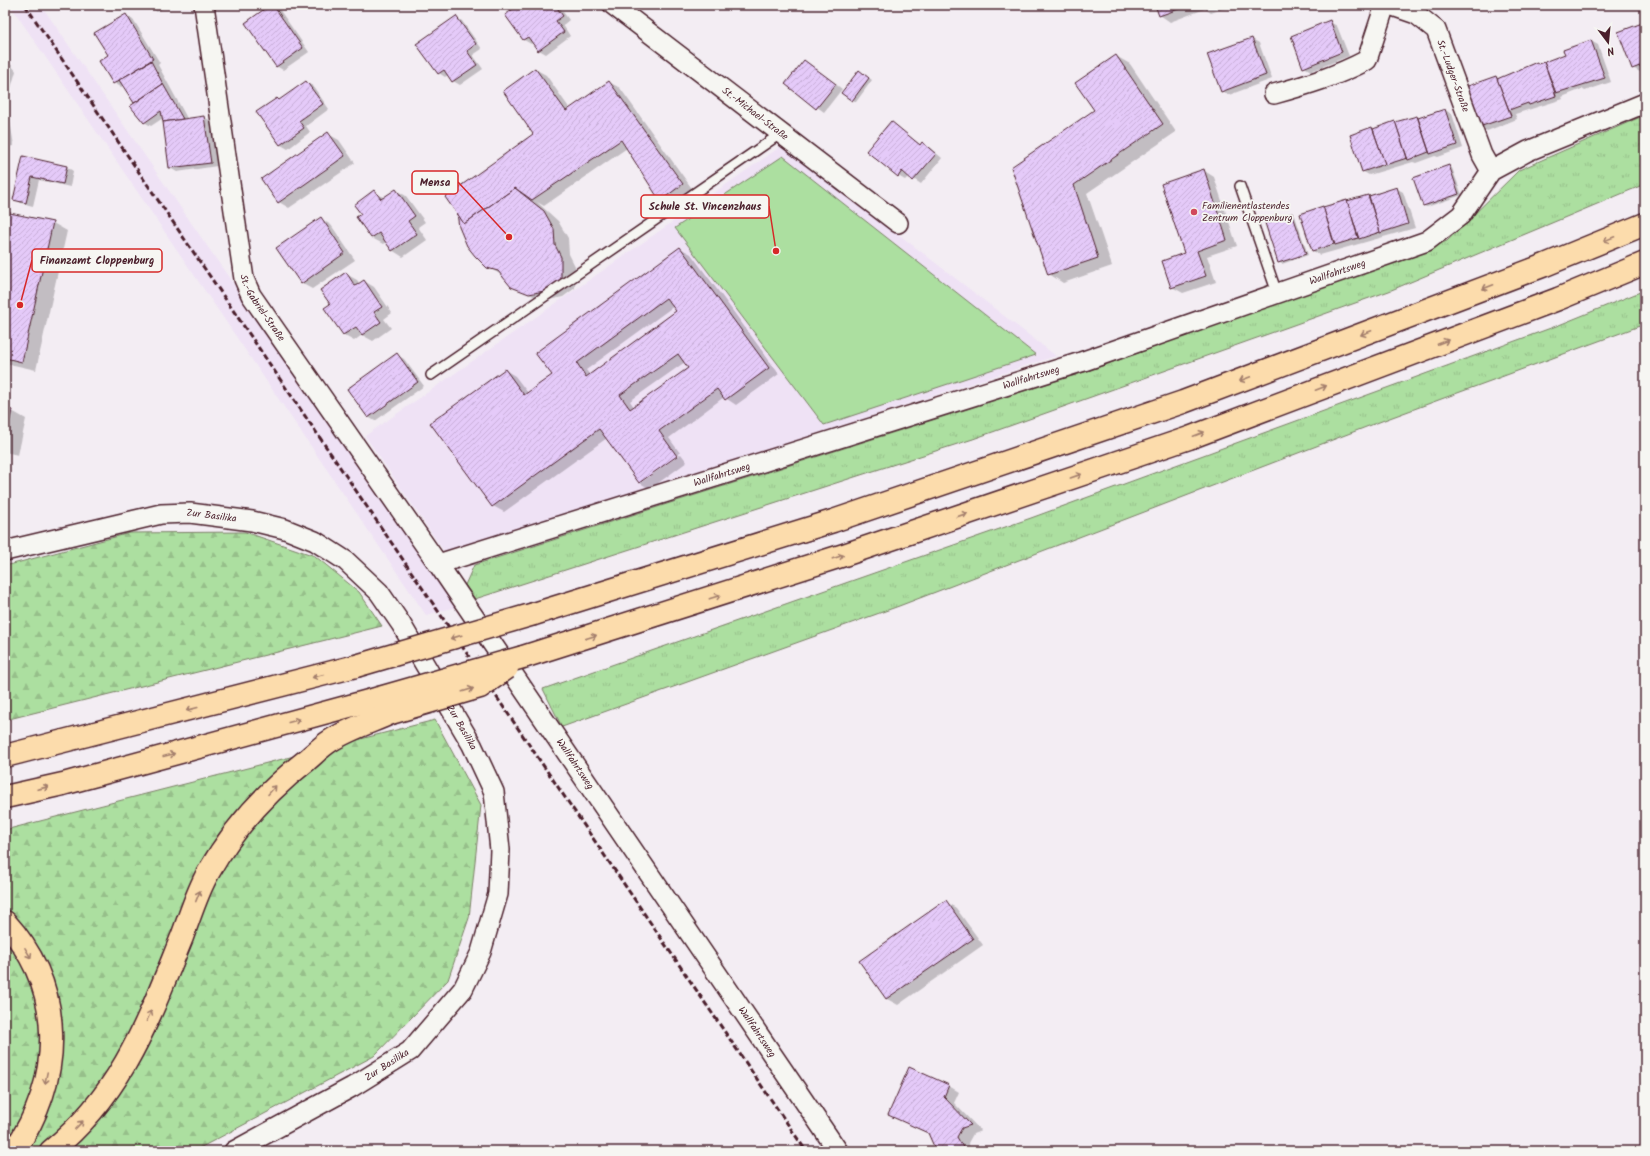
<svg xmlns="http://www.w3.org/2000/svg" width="1650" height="1156" font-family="Kalam,sans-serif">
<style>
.built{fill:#efe2f5}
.grass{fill:url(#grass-tufts);stroke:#7b7f66}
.forest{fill:url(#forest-firs);stroke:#7b7f66}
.green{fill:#acdfa0;stroke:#7b7f66}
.shadow{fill:#0003;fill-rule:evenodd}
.building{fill:url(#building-hatch);stroke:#4a1f2b;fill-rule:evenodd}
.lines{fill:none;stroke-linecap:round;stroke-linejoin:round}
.lane-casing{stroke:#4a1f2b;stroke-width:12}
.street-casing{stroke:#4a1f2b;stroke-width:22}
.highway-casing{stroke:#4a1f2b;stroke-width:25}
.lane{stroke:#f6f6f2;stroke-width:9}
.street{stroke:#f6f6f2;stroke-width:19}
.highway{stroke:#fcdcac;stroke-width:22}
.rail{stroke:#4a1f2b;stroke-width:3;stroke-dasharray:6 3;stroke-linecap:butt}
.highway-bridge-casing{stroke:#4a1f2b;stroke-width:25;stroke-linecap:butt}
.highway-bridge{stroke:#fcdcac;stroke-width:22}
.oneway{stroke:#a37e6c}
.poi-dot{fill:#d1495b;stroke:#f6f6f2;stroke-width:1.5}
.labels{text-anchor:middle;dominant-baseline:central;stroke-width:3.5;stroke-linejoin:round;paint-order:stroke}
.street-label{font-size:10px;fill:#4a1f2b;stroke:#f6f6f2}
.poi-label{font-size:10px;fill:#4a1f2b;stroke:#f6f6f2;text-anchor:start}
.leader{fill:none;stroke:#d62828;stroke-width:1.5}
.callout-dot{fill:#d62828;stroke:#f6f6f2;stroke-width:1.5}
.callout{fill:#f6f6f2;stroke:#d62828;stroke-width:1.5}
.callout-label{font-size:11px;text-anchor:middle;font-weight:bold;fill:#4a1f2b}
</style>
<defs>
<pattern id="grass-tufts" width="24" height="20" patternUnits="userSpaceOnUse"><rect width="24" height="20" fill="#acdfa0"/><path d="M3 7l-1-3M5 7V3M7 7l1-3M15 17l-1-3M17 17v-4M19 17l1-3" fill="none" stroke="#96bf8a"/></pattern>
<pattern id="forest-firs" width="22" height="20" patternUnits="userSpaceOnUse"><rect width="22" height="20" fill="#acdfa0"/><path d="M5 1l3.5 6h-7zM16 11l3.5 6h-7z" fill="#96bf8a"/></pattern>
<pattern id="building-hatch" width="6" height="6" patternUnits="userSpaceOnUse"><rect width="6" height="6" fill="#e5caf9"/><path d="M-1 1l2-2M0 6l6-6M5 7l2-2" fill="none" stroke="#c6add6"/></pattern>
</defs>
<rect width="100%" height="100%" fill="#f3edf3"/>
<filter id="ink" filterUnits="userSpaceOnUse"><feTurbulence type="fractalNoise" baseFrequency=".025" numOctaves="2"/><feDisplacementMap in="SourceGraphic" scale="8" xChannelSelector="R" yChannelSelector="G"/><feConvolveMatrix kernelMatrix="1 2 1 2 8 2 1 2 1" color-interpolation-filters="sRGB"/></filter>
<g filter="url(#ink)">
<g class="built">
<path d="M 10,5 L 41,5 L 456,607 L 426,615 Z"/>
<path d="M 783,145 L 1056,356 L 446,554 L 365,436 Z"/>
</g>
<g class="grass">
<path d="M 1645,115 L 1645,184 L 1389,291 L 973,439 L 475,599 L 465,585 L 474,565 L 1091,370 L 1447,241 L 1519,170 Z"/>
<path d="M 1645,290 L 1645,324 L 1387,419 L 899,606 L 562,727 L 543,689 L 1031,518 L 1559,325 Z"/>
</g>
<g class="forest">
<path d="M 245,532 L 315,556 L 359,592 L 382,626 L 5,720 L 5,566 L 130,533 Z"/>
<path d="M 435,720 L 481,805 L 469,918 L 448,980 L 374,1056 L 194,1151 L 5,1151 L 5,830 Z"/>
</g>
<path class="green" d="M 783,156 L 1036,355 L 824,425 L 675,228 Z"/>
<g class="shadow">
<path d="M 148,5 L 168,5 L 157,12 Z"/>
<path d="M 272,5 L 279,9 L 309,52 L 283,70 L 276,66 Z"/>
<path d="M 520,5 L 558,5 L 569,20 L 563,25 L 570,36 L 546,54 L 539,50 L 533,42 L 531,44 L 524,40 L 506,15 Z"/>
<path d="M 1156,5 L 1233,5 L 1211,13 L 1205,9 L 1170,22 L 1160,15 Z"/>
<path d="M 126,15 L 133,19 L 160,63 L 158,65 L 188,120 L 204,117 L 211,121 L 217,166 L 177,172 L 170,168 L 163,118 L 151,126 L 144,122 L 124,85 L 121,87 L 114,83 L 109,56 Z"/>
<path d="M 456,17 L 462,21 L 482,49 L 473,55 L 483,69 L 460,85 L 453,81 L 448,75 L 445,77 L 439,73 Z"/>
<path d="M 1330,22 L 1337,26 L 1349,56 L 1311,71 L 1304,67 Z"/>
<path d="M 1645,23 L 1645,70 L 1640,72 L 1633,68 Z"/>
<path d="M 1252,39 L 1259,43 L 1272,79 L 1229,95 L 1222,91 Z"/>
<path d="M 1591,41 L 1598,45 L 1611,82 L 1585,91 L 1582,89 L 1562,97 L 1563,99 L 1515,114 L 1517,119 L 1487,131 L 1480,127 L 1496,77 L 1500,79 L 1537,63 L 1540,64 L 1566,55 Z"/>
<path d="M 1116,56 L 1130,64 L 1176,132 L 1087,193 L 1112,266 L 1063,283 L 1049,274 L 1095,110 Z"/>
<path d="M 5,57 L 16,71 L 9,95 L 6,95 L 14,146 L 5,147 Z"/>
<path d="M 805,61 L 842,89 L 824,112 L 786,84 Z"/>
<path d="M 535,69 L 546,75 L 570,109 L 609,82 L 620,88 L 693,190 L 671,206 L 661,200 L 627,148 L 544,206 L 537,202 L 558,221 L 568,238 L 569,254 L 575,266 L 575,288 L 563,297 L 544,301 L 512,286 L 503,276 L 488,267 L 476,256 L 534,134 Z"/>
<path d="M 862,73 L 872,80 L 856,102 L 843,93 Z"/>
<path d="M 306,82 L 313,86 L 329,109 L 306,126 L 310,132 L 288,149 L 281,145 L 258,113 L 280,101 Z"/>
<path d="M 1445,110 L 1452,114 L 1463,148 L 1438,157 L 1435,156 L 1416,163 L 1413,162 L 1369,175 L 1362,171 L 1351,136 L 1395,122 L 1417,117 L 1420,118 Z"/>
<path d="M 891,123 L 921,145 L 922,143 L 929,147 L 942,158 L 921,184 L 909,176 L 905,180 L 898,176 Z"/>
<path d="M 328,134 L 339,140 L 355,163 L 289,208 L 279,202 Z"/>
<path d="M 24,157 L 67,167 L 73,171 L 70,187 L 39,180 L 33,206 L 21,203 L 14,199 Z"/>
<path d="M 1449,167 L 1452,168 L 1462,195 L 1427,207 L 1424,206 Z"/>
<path d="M 1203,170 L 1214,177 L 1237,246 L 1207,256 L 1216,282 L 1183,293 L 1172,287 L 1185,254 Z"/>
<path d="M 1396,188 L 1403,192 L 1415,228 L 1320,255 L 1313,251 L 1301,214 Z"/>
<path d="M 396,190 L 406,196 L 425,222 L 418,227 L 427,240 L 403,257 L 392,250 L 386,242 L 383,244 L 372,238 L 358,217 L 362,214 L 374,192 L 385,198 Z"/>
<path d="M 5,213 L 53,223 L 67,231 L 36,370 L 5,363 Z"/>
<path d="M 1292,214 L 1295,216 L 1308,255 L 1282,264 L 1279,262 Z"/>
<path d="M 321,219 L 331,225 L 355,260 L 312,289 L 301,283 Z"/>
<path d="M 680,248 L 691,254 L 779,374 L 736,405 L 724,397 L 669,438 L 680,453 L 642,480 L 642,482 L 681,454 L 687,462 L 650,489 L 640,483 L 607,438 L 504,512 L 493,506 L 432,423 L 505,370 L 515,376 L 528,393 L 553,375 ZM 674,306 L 677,311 L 590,375 L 586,370 ZM 685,362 L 689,368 L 634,407 L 630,401 Z"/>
<path d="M 346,274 L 357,280 L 360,284 L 364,281 L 374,287 L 392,313 L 384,319 L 391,328 L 373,341 L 362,335 L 354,341 L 343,335 L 331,304 Z"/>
<path d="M 397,355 L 404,359 L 424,386 L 375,421 L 368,417 Z"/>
<path d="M 5,409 L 12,411 L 26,419 L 18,455 L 5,452 Z"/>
<path d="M 946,902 L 956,908 L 983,945 L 898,1005 L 887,999 L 861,961 Z"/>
<path d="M 949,1086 L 959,1092 L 954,1103 L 981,1131 L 973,1134 L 968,1143 L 972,1151 L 937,1151 L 929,1134 L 889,1115 Z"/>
</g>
<g class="building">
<path d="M 146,5 L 156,5 L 149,9 Z"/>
<path d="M 270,5 L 273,5 L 303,48 L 276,67 L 245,23 Z"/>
<path d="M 518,5 L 555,5 L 563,16 L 556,21 L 564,32 L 538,51 L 528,37 L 523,40 L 505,15 Z"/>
<path d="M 1155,5 L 1190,5 L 1159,16 Z"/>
<path d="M 126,14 L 153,59 L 113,84 L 99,61 L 108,55 L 94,33 Z"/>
<path d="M 456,16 L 476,44 L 467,51 L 477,65 L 452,82 L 444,70 L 438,74 L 416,44 Z"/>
<path d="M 1330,20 L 1342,52 L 1303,68 L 1291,36 Z"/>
<path d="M 1645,22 L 1645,64 L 1632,69 L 1618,32 Z"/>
<path d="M 1252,38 L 1266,75 L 1221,92 L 1207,54 Z"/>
<path d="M 1591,40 L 1605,78 L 1556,93 L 1544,62 L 1565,54 L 1563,50 Z"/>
<path d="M 1116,55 L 1163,124 L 1074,185 L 1098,258 L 1048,275 L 1011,167 L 1094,110 L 1075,83 Z"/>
<path d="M 804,60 L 836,84 L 816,109 L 785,84 Z"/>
<path d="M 151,61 L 163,84 L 134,103 L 119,80 Z"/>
<path d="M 1537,62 L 1538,64 L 1544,62 L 1556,96 L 1529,105 L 1528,103 L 1509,110 L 1497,79 Z"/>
<path d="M 535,68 L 566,111 L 609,81 L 683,184 L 660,201 L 621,140 L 532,200 L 515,188 L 464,224 L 445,197 L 533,134 L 503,91 Z"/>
<path d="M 859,70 L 869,78 L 852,101 L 841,93 Z"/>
<path d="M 1496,76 L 1511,116 L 1479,127 L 1465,87 Z"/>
<path d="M 306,81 L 323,104 L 299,121 L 304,128 L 280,145 L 256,112 L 277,98 L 279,100 Z"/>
<path d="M 163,84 L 183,119 L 163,122 L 161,111 L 144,123 L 130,106 Z"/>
<path d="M 1445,109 L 1457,145 L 1430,154 L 1418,118 Z"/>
<path d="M 204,116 L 211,163 L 169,168 L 163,122 Z"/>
<path d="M 1417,116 L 1429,152 L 1408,160 L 1395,122 Z"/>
<path d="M 891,121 L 920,145 L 922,142 L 936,154 L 913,181 L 902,171 L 898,177 L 866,151 Z"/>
<path d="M 1395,121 L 1407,158 L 1385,165 L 1373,129 Z"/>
<path d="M 1372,127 L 1385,164 L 1362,172 L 1350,135 Z"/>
<path d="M 328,132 L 345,156 L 278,203 L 261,179 Z"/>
<path d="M 23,156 L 67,166 L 63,184 L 32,177 L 26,203 L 13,200 Z"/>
<path d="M 1449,165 L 1459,194 L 1423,206 L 1413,178 Z"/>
<path d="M 1204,169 L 1227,240 L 1197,251 L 1206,276 L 1171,288 L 1162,261 L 1184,253 L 1161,184 Z"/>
<path d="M 1397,187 L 1408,224 L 1380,233 L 1369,196 Z"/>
<path d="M 515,188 L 544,211 L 554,229 L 555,245 L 561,257 L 561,280 L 549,290 L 529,294 L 511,287 L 498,271 L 487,268 L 475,256 L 467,246 L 459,227 L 457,213 L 464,224 Z"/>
<path d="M 396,189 L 415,216 L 408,221 L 417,234 L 392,251 L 379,233 L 371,238 L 356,217 L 361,214 L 354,205 L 374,190 L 381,199 Z"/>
<path d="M 1368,195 L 1380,232 L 1359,239 L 1347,201 Z"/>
<path d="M 1347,200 L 1358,238 L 1335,245 L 1323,207 Z"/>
<path d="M 1323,206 L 1334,244 L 1312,251 L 1300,214 Z"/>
<path d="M 5,212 L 53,222 L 22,362 L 5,358 Z"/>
<path d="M 1292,213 L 1306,254 L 1278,263 L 1265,223 Z"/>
<path d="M 321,217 L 345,253 L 301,284 L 276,248 Z"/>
<path d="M 680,247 L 769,368 L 725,400 L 717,389 L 659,431 L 677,456 L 639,483 L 599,429 L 492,507 L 430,423 L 505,369 L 524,395 L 552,375 L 535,353 ZM 666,298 L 676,311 L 586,377 L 577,363 ZM 678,354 L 688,368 L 630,409 L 620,395 Z"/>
<path d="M 346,272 L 355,286 L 364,280 L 382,307 L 374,312 L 381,322 L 362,335 L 356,327 L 343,335 L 324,308 L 330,304 L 320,290 Z"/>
<path d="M 397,353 L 418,382 L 368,418 L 347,389 Z"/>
<path d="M 5,408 L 12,410 L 5,442 Z"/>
<path d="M 946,900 L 973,939 L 886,999 L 859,961 Z"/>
<path d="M 909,1067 L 949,1085 L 944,1097 L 971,1125 L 962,1128 L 957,1137 L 965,1151 L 936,1151 L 928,1133 L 888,1115 Z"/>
</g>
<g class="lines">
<defs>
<g id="lane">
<path d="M 1240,186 L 1277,293"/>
<path d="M 431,375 L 780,134"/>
</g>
<g id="street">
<path id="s1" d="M 204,5 L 244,279 L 251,295 L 438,564"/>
<path id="s2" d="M 613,5 L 898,223"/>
<path id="s3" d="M 1390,5 L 1416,14 L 1436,30 L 1482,155 L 1491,171"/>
<path d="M 1274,94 C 1307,85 1337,76 1367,60 L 1385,5"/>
<path id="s4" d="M 5,551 L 161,514 L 190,513 L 252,521 L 285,529 L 315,541 L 346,561 L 379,592 L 401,624 L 472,745 L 494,792 L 500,850 L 498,894 L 481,952 L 463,989 L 410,1051 L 352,1087 L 234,1151"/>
<path id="s5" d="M 838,1151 L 438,564 L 1081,362 L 1427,241 L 1461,215 L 1491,171 L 1528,151 L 1645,103"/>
</g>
<g id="highway">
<path d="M 534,614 L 833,521 L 1183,402 L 1545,265 L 1645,224"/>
<path d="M 523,657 L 844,555 L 1189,438 L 1558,299 L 1645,263"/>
<path d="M 5,756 L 356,666"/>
<path d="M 5,797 L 63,784 L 379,698"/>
<path d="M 5,922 C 66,989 64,1078 14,1151"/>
<path d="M 51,1151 C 123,1093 148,1020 182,937 C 190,916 197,892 208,873 C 233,829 267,791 307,760 C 314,754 322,746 330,741 C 349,729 371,722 391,713"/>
</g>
</defs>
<use href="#lane" class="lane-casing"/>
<use href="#street" class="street-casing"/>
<use href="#highway" class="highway-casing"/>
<use href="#lane" class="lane"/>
<use href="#street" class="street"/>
<use href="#highway" class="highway"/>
<path class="rail" d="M 25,5 L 806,1151"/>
<defs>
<g id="highway-bridge">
<path d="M 356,666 L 534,614"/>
<path d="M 379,698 L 523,657"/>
<path d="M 391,713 L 480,687 L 507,668"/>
</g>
</defs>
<use href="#highway-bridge" class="highway-bridge-casing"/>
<use href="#highway-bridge" class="highway-bridge"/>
</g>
<defs><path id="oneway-shaft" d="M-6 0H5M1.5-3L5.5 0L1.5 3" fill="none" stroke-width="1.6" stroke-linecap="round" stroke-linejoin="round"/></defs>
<g class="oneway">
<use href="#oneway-shaft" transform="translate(1609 239) rotate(158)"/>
<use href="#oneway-shaft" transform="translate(1488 287) rotate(159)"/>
<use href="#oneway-shaft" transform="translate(1366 333) rotate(159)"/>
<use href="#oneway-shaft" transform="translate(1443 342) rotate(-21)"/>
<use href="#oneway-shaft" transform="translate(1245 379) rotate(159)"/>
<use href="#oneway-shaft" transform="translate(1321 388) rotate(-21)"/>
<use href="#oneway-shaft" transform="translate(1199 434) rotate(-21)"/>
<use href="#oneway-shaft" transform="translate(1076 476) rotate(-19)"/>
<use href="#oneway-shaft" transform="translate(962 515) rotate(-19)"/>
<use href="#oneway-shaft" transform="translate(838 557) rotate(-18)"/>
<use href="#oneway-shaft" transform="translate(715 597) rotate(-18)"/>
<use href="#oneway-shaft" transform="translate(456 637) rotate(164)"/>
<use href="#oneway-shaft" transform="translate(591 637) rotate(-18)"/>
<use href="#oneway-shaft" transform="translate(318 676) rotate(165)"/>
<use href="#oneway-shaft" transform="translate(468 690) rotate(-17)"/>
<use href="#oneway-shaft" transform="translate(192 709) rotate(165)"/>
<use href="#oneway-shaft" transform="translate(294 721) rotate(-15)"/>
<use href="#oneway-shaft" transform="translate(169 755) rotate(-15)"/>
<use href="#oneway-shaft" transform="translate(43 788) rotate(-13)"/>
<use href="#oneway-shaft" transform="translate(272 790) rotate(-48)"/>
<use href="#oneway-shaft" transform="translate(198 896) rotate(-68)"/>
<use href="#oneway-shaft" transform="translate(28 953) rotate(60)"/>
<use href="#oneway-shaft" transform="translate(149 1016) rotate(-65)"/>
<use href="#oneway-shaft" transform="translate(46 1078) rotate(102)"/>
<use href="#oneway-shaft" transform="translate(79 1125) rotate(-46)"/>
</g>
</g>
<circle class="poi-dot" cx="1194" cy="212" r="4"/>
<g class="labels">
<g class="street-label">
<text stroke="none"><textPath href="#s3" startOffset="102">St.-Ludger-Straße</textPath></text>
<text stroke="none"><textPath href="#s2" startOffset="179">St.-Michael-Straße</textPath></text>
<text stroke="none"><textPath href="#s5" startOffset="1656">Wallfahrtsweg</textPath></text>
<text stroke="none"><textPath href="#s1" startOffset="311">St.-Gabriel-Straße</textPath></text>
<text stroke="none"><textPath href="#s5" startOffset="1332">Wallfahrtsweg</textPath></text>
<text stroke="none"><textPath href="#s5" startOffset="1008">Wallfahrtsweg</textPath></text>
<text stroke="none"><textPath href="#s4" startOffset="211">Zur Basilika</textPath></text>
<text stroke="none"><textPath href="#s4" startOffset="559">Zur Basilika</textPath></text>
<text transform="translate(575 764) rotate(56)">Wallfahrtsweg</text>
<text transform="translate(757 1032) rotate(56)">Wallfahrtsweg</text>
<text transform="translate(387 1065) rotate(-33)">Zur Basilika</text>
</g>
<g class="poi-label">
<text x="1202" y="206">Familienentlastendes<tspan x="1202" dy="12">Zentrum Cloppenburg</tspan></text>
</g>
</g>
<path class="leader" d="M509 237L458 182M776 251L769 206M20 305L32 260"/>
<g class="callout-dot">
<circle cx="509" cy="237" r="4"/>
<circle cx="776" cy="251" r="4"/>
<circle cx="20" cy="305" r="4"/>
</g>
<g class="callout">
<rect x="412" y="171" width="46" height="23" rx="4"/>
<rect x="641" y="195" width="128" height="23" rx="4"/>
<rect x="32" y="249" width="130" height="23" rx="4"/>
</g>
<g class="callout-label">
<text x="435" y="186">Mensa</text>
<text x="705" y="210">Schule St. Vincenzhaus</text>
<text x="97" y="264">Finanzamt Cloppenburg</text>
</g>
<rect width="1650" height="1156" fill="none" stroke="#f6f6f2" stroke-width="20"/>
<rect x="10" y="10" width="1630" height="1136" fill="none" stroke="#4a1f2b" stroke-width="1.5" filter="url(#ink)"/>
<g transform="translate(1608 42) rotate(164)" stroke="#f6f6f2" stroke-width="3" paint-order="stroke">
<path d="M0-3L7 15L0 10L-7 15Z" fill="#4a1f2b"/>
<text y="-6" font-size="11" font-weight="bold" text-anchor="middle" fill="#4a1f2b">N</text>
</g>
</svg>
